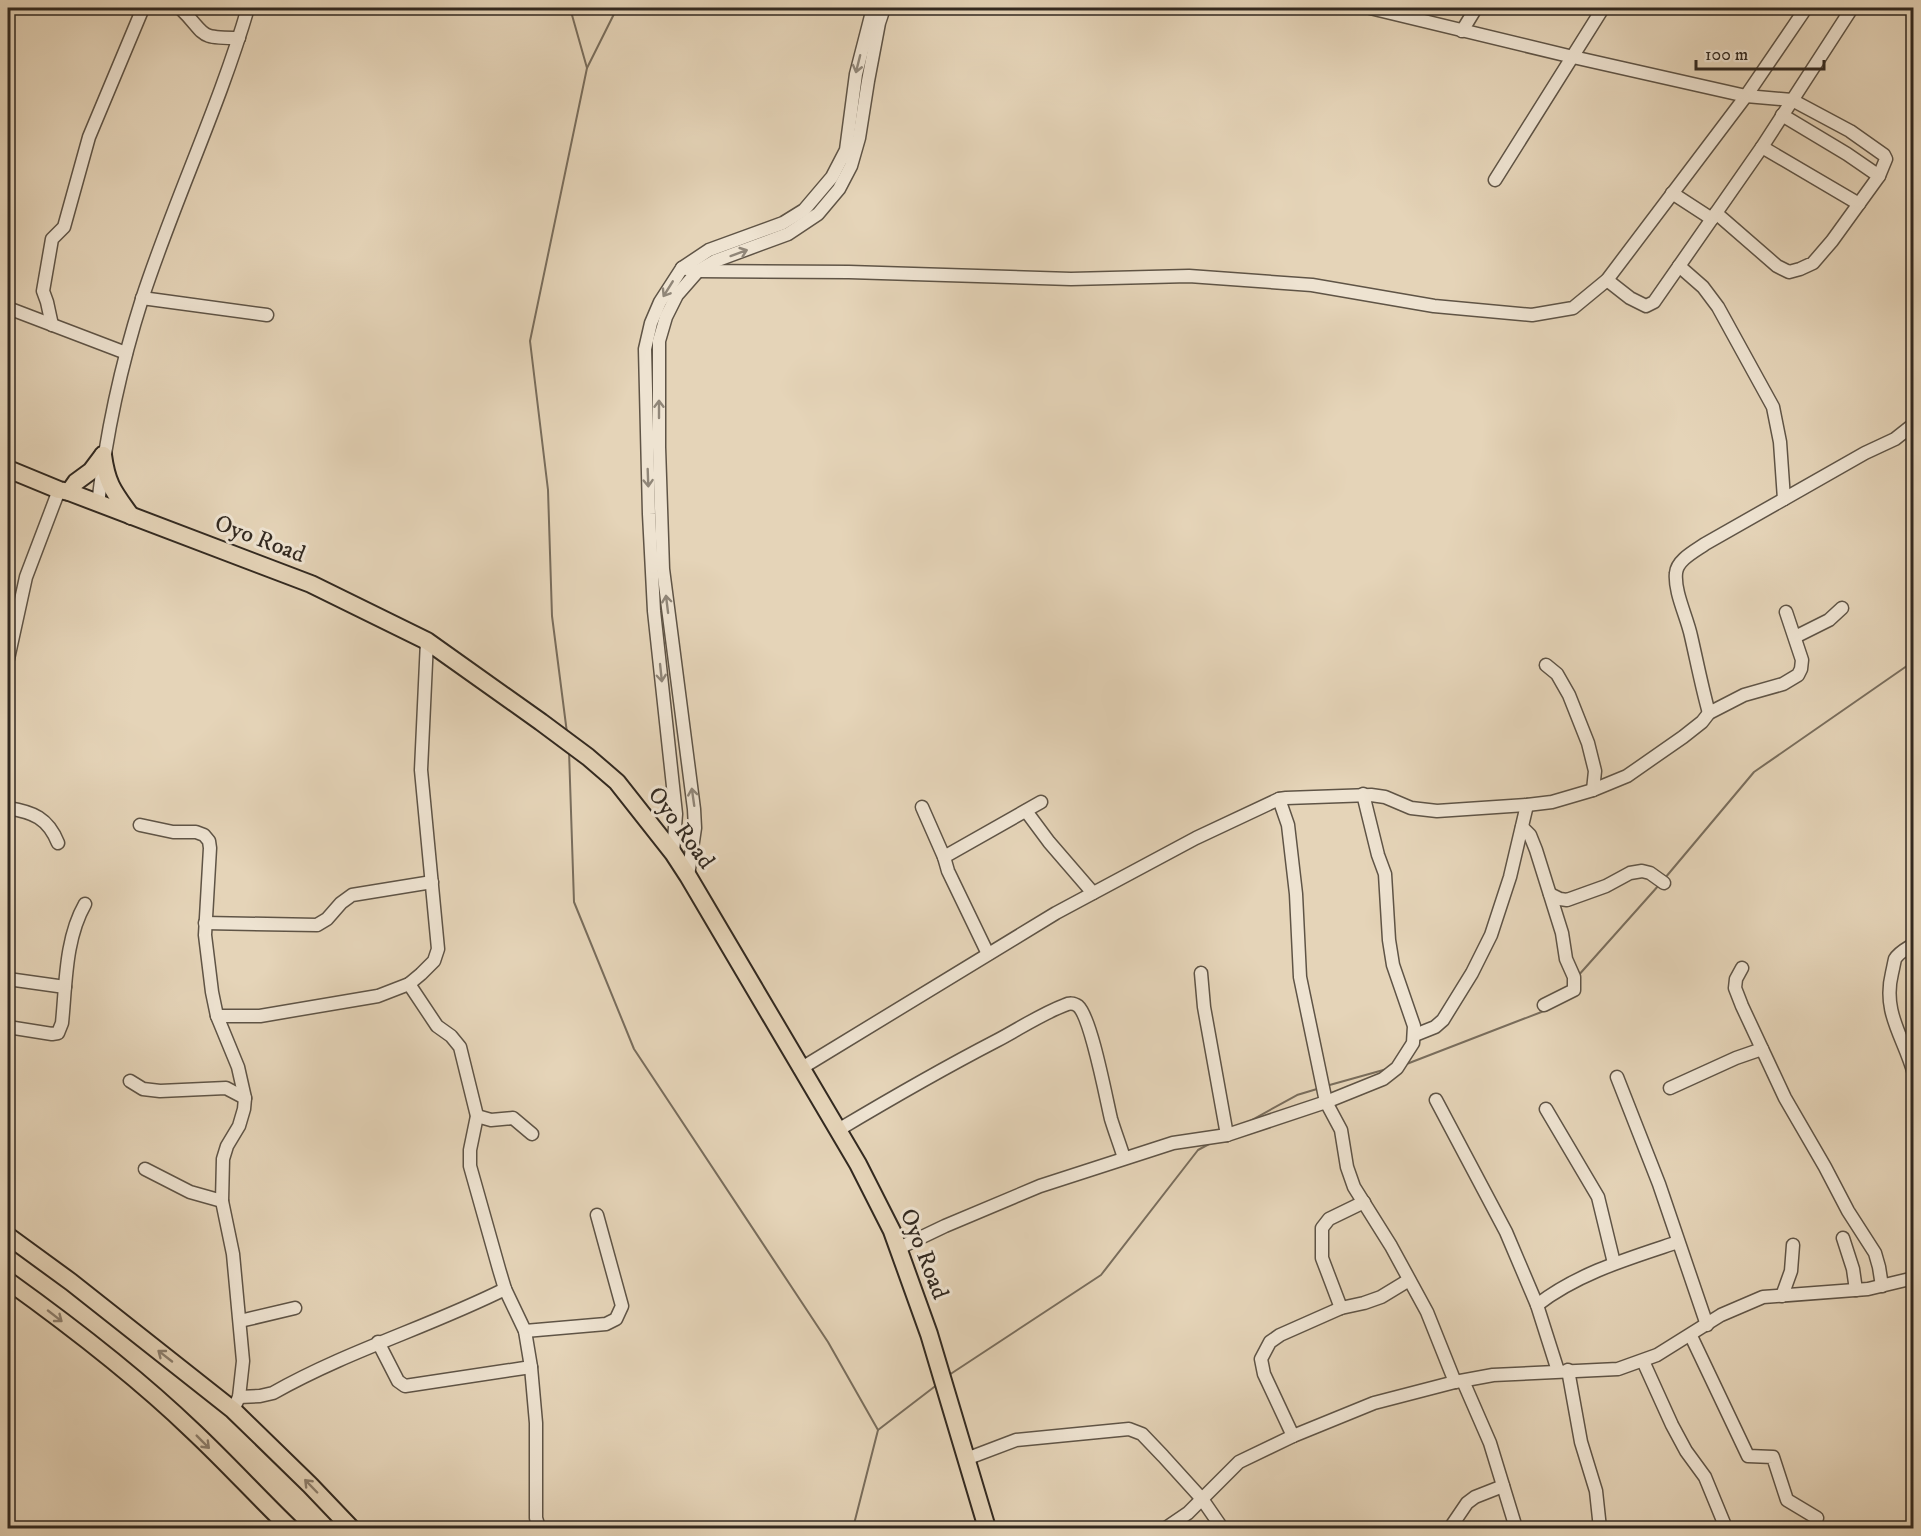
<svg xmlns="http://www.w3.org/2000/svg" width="1921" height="1536" font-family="'IM FELL DW Pica',serif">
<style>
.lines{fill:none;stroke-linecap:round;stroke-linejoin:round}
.stream{stroke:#796d5c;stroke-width:2}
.minor-casing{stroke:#5f5446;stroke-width:15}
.highway-casing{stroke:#322920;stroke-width:20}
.minor{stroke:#eee3d1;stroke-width:12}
.highway{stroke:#e5d4b8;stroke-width:16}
.oneway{stroke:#908678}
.oneway2{stroke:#8c7e6c}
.labels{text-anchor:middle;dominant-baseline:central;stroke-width:6;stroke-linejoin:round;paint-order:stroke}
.street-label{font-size:24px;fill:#322920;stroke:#eee3d1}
</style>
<rect width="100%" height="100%" fill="#e5d4b8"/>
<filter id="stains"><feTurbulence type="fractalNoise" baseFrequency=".00333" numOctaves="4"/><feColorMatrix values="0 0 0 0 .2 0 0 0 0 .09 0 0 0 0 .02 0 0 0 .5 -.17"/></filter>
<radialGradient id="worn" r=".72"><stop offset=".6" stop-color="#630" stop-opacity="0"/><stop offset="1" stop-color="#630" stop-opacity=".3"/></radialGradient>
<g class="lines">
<g class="stream">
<path d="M 570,8 L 587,68"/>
<path d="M 567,733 L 552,616 L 548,490 L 530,341 L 587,68 L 617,8"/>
<path d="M 569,751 L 574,902 L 634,1049 L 828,1342 L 878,1430 L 853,1528"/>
<path d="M 1665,878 L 1754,772 L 1914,661"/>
<path d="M 1577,977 L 1659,885"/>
<path d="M 1404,1065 L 1544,1011"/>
<path d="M 1326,1086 L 1387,1069"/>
<path d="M 1250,1121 L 1297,1095 L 1317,1089"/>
<path d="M 949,1375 L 1101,1275 L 1198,1150 L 1211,1143"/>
<path d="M 878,1430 L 938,1384"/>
</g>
<defs>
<g id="minor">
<path d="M 180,8 C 208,35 195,38 239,38"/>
<path d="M 1370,8 L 1573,57 L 1746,96 L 1792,100 L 1850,131 L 1884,155 L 1886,159 L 1879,176 L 1832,241 L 1813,263 L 1800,269 L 1789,272 L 1777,266 L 1716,213"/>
<path d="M 1462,31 L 1476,8"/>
<path d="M 1782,115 L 1847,154 L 1879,176"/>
<path d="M 1762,147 L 1859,204"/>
<path d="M 1495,180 L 1603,8"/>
<path d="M 1672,193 L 1712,219"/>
<path d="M 1679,266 L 1703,287 L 1718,307 L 1773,407 L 1780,442 L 1784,499"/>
<path d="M 682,268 L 698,271 L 849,272 L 1071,279 L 1189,276 L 1312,285 L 1434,306 L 1532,315 L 1573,308 L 1607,280 L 1746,96 L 1806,8"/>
<path d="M 1607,280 L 1630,298 L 1646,306 L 1654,302 L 1762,147 L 1852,8"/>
<path d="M 142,298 L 267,315"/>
<path d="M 8,308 L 126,353"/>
<path d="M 52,325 L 47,302 L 43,291 L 52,239 L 64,227 L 89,137 L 143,8"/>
<path d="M 98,504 C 106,435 121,365 142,299 C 174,201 219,107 248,8"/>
<path d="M 1795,637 L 1829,620 L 1842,608"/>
<path d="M 8,659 L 26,577 L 59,490"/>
<path d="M 1546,665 L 1557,674 L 1569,695 L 1588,743 L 1595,771 L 1593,790"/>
<path d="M 1709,713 C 1702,688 1697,662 1691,636 C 1687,617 1674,592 1676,573 C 1677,560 1695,551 1705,544 L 1865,453 L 1895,439 L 1914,424"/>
<path d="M 1279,799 L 1288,825 L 1296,894 L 1300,977 L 1326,1102 L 1341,1130 L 1347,1167 L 1354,1187 L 1391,1246 L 1427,1312 L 1455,1382"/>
<path d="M 922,807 L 944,857 L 948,871 L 988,954"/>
<path d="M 8,808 C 33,812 48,818 58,843"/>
<path d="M 1026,811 L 1049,842 L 1093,893"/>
<path d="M 140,825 L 173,832 L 196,832 L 204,835 L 209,841 L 210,848 L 205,935 L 212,992 L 217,1016 L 238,1067 L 245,1098 L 244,1109 L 239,1126 L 227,1146 L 223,1159 L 222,1201 L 233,1254 L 243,1361 L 239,1397 L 233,1410"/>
<path d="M 1522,827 L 1530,835 L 1536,850 L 1562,933 L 1566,959 L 1574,977 L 1574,990 L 1544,1005"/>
<path d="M 673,853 L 676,814 L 654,611 L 649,514 L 645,349 L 651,323 L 660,302 L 682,268 L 709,250 L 783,223 L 804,210 L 832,177 L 846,150 L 856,74 L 873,8"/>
<path d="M 944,857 L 1041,802"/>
<path d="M 688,876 L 695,828 L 694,809 L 663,569 L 659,447 L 659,341 L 666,317 L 677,295 L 698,271 L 715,261 L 788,234 L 818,214 L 839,189 L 851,166 L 859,138 L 868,81 L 879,23 L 884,8"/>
<path d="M 1550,894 L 1560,899 L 1567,900 L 1606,886 L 1630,873 L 1642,871 L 1650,873 L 1664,883"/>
<path d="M 205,923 L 317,925 L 327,919 L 341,903 L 352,895 L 432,882"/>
<path d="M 1914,944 C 1908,948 1899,952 1895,959 C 1894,963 1893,969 1892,973 C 1882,1013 1904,1037 1914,1074"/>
<path d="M 1742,968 L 1736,979 L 1735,988 L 1742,1006 L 1785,1098 L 1825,1167 L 1848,1211 L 1875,1253 L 1879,1267 L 1882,1286"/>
<path d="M 1201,973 L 1204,1007 L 1227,1135"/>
<path d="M 8,979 L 65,987"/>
<path d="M 409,984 L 437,1026 L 451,1036 L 460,1047 L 477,1116 L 470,1150 L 470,1166 L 499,1269 L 505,1289 L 525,1331 L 531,1367 L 536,1423 L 536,1518 L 539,1528"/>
<path d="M 217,1016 L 260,1016 L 378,996 L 409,984 L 421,974 L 434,961 L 438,949 L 421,770 L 427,641"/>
<path d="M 8,1027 L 52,1034 L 58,1033 L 62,1023 C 66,984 65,939 85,904"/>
<path d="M 1415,1035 L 1435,1027 L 1443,1020 L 1472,973 L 1491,935 L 1510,877 L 1527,805"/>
<path d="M 800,1069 L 1056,913 L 1196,838 L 1279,799 L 1286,798 L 1371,795 L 1385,797 L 1411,808 L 1437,811 L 1527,805 L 1552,802 L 1593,790 L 1627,776 L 1683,737 L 1702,722 L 1709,713 L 1744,695 L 1783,684 L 1798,675 L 1801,669 L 1802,660 L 1786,612"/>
<path d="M 1617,1077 L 1659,1184 L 1707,1325"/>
<path d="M 130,1081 L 143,1089 L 160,1091 L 226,1088 L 245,1098"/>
<path d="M 1670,1088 L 1736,1058 L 1762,1049"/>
<path d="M 1436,1100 L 1506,1232 L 1537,1305 L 1558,1371"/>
<path d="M 1546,1109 L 1598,1197 L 1614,1263"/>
<path d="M 477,1116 L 491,1120 L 513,1118 L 532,1134"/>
<path d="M 838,1130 C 890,1099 942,1069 996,1041 C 1019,1029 1041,1014 1065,1005 C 1069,1003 1074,1003 1078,1006 C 1091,1017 1106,1098 1111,1119 C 1115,1132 1120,1145 1124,1158"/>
<path d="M 145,1169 L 190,1192 L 222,1201"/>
<path d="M 1843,1238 L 1853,1269 L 1856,1290"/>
<path d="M 899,1248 L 945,1226 L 1040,1186 L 1173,1143 L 1227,1135 L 1326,1102 L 1383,1079 L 1397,1068 L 1413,1043 L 1414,1026 L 1393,965 L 1389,940 L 1385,874 L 1378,855 L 1363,794"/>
<path d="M 1782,1296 L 1791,1271 L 1793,1245"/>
<path d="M 1537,1305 C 1578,1273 1630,1258 1678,1242"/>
<path d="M 1341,1308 L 1322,1258 L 1322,1228 L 1329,1219 L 1364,1202"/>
<path d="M 240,1321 L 295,1308"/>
<path d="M 525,1331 L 606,1324 L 616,1319 L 622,1306 L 597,1215"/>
<path d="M 1691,1336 L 1748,1456 L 1773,1457 L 1787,1500 L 1817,1518"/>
<path d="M 378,1342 L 398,1381 L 405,1386 L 531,1367"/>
<path d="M 1643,1361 L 1672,1425 L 1686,1451 L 1705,1477 L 1726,1528"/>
<path d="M 1568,1370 L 1581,1442 L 1596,1491 L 1600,1528"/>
<path d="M 1463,1381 L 1490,1443 L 1516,1528"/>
<path d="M 239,1397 L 260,1396 L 273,1393 C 347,1351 429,1327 505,1289"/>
<path d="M 1293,1436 L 1264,1374 L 1261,1359 L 1270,1342 L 1280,1335 L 1341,1308 L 1364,1303 L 1381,1297 L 1409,1280"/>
<path d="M 966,1459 L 1016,1440 L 1129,1429 L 1142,1434 L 1163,1456 L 1202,1499 L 1222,1528"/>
<path d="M 1166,1528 L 1188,1513 L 1239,1462 L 1293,1436 L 1374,1403 L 1455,1382 L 1493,1375 L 1618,1369 L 1657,1355 L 1721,1315 L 1763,1297 L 1868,1289 L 1914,1278"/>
<path d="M 1450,1528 L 1467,1503 L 1475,1497 L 1503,1486"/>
</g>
<g id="highway">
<path d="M 103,455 C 107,485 114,492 131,516"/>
<path d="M 8,469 L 59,490 L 69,492 L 311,584 L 427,641 L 541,722 L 588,757 L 617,782 L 673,853 L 688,876 L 858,1164 L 892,1231 L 929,1334 L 987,1528"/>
<path d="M 69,492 L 76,482 L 91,471 L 103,455"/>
<path d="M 8,1236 L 71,1282 L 233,1410 L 310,1485 L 351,1528"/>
<path d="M 8,1281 C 72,1327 136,1376 193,1431 C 226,1462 257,1496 290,1528"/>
</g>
</defs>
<use href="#minor" class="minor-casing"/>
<use href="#highway" class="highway-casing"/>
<use href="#minor" class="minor"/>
<use href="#highway" class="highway"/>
</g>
<defs><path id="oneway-shaft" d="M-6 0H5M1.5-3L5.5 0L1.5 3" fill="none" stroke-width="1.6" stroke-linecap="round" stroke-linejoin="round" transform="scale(1.5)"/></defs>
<g class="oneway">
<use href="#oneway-shaft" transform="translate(858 64) rotate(104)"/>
<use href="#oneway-shaft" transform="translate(739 253) rotate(-20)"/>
<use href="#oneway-shaft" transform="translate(668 289) rotate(122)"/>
<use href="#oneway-shaft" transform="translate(659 409) rotate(-90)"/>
<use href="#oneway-shaft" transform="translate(648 478) rotate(88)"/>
<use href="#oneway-shaft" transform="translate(667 604) rotate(-97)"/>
<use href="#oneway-shaft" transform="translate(661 673) rotate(84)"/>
<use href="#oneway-shaft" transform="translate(693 797) rotate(-98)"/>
</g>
<g class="oneway2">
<use href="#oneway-shaft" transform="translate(55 1316) rotate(38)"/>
<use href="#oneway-shaft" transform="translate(165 1356) rotate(-142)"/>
<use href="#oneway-shaft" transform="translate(203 1442) rotate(45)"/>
<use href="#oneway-shaft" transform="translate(311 1486) rotate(-134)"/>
</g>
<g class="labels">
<g class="street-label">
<text transform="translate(260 539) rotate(21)">Oyo Road</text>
<text transform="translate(681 828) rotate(54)">Oyo Road</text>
<text transform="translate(924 1254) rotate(69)">Oyo Road</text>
</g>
</g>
<rect width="1921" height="1536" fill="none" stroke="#e5d4b8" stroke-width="30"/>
<rect x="9" y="9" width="1903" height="1518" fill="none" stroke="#322920" stroke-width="3"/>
<rect x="15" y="15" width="1891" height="1506" fill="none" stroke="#322920" stroke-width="1.5"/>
<path d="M1696 60v9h128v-9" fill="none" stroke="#322920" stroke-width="3"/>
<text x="1705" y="60" font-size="18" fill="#322920" stroke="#eee3d1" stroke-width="4.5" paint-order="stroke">100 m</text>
<rect width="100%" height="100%" filter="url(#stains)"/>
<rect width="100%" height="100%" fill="url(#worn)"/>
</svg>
